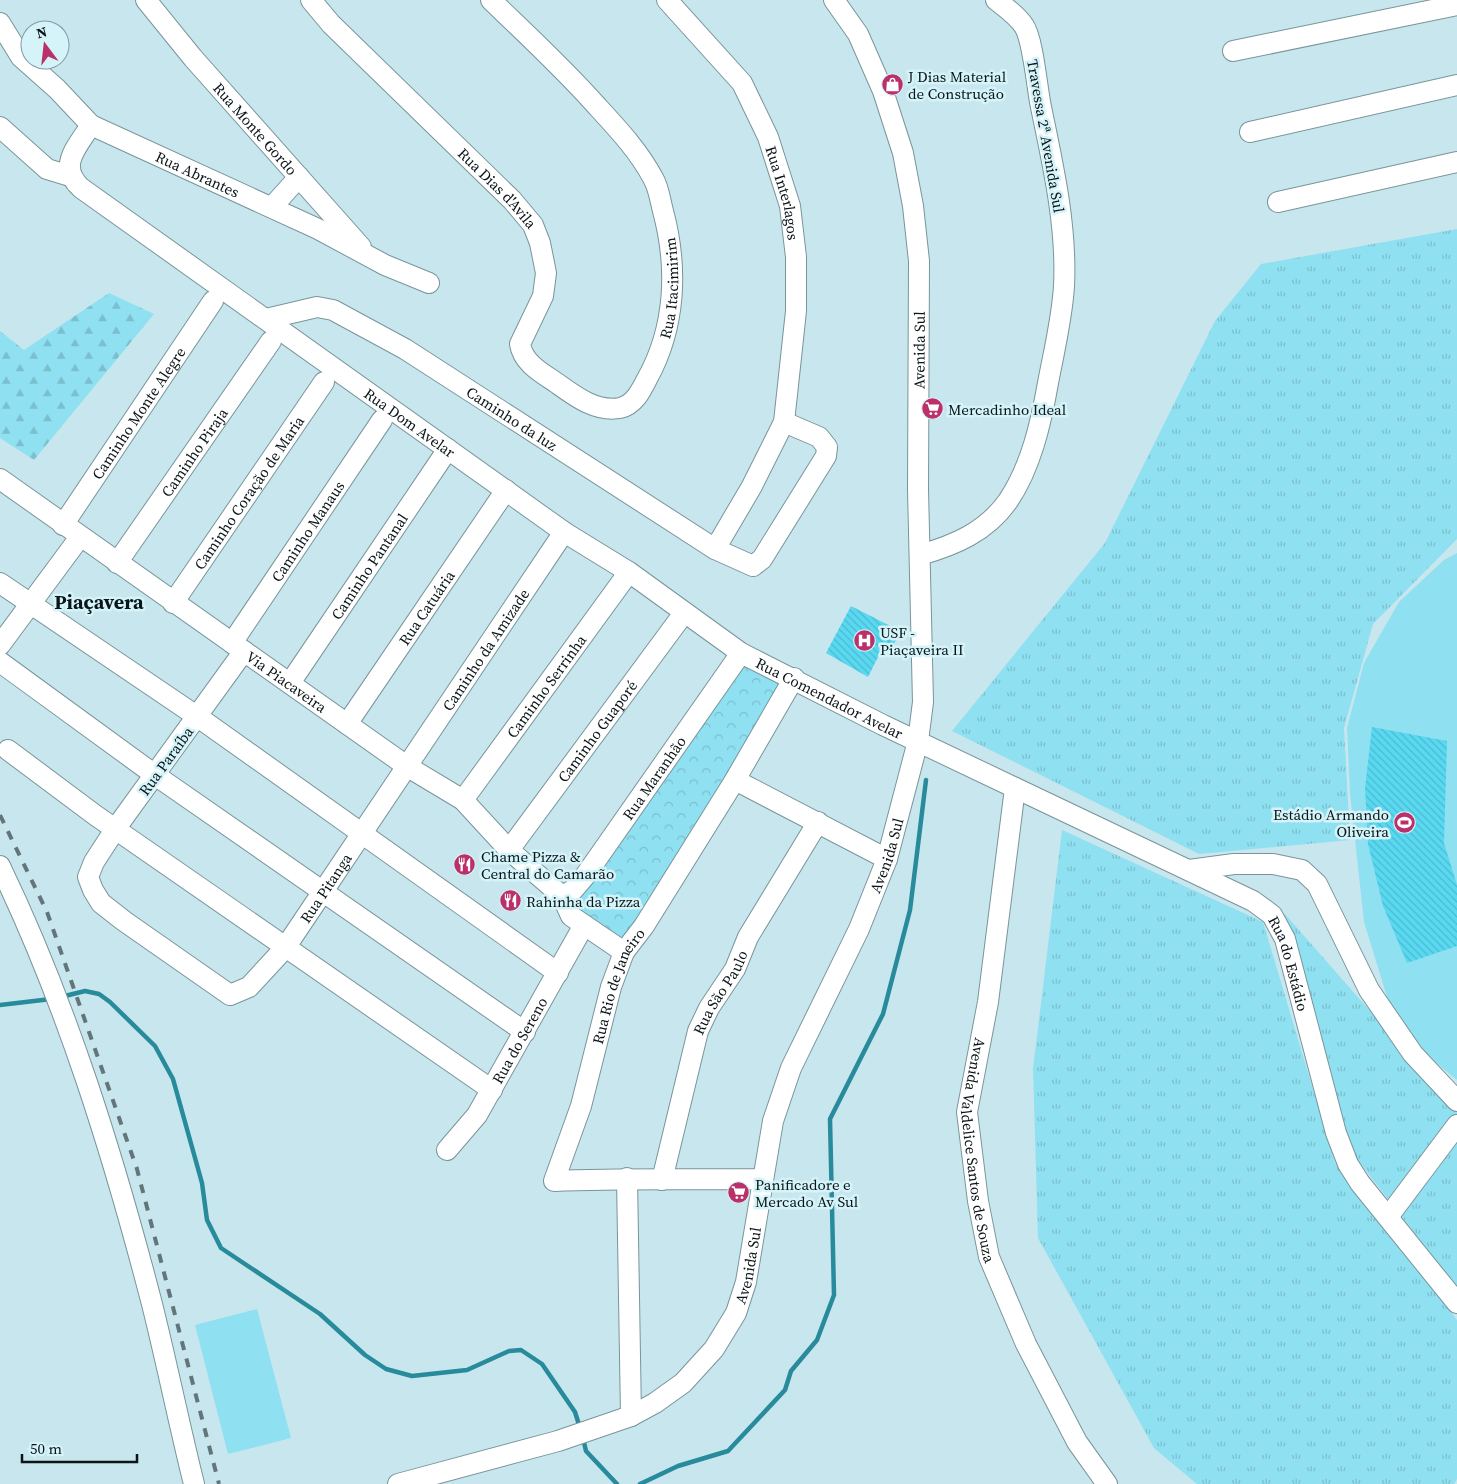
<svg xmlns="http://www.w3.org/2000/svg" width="1457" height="1484" font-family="'Source Serif 4',serif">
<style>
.grass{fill:url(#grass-tufts)}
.forest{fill:url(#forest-firs)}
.park{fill:url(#park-crowns)}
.garden{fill:#8fe0f1}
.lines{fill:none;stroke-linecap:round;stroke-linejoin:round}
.stream{stroke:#288b9c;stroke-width:4.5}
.building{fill:url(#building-back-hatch)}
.minor-casing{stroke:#79959b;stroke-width:22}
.minor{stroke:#fff;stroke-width:20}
.rail{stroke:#62767a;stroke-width:4;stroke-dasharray:9 9;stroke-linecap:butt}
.labels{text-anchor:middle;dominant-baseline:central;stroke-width:5;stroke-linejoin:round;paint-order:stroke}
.poi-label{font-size:15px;fill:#0b1518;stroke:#d5f4fa;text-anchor:start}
.street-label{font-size:15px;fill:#0b1518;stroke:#d5f4fa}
.district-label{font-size:20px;font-weight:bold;fill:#0b1518;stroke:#d5f4fa}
</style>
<defs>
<pattern id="grass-tufts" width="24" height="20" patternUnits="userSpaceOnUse" patternTransform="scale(1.25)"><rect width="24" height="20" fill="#8fe0f1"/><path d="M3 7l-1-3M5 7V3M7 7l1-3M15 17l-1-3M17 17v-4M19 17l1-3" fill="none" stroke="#7abfce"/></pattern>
<pattern id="forest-firs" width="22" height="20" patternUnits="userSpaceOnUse" patternTransform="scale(1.25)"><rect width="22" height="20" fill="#8fe0f1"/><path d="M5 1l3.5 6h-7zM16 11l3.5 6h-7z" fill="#7abfce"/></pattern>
<pattern id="park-crowns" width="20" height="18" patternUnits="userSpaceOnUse" patternTransform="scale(1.25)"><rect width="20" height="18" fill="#8fe0f1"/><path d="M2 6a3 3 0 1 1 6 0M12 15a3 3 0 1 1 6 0" fill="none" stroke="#7abfce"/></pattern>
<pattern id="building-back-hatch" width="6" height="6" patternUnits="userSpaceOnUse" patternTransform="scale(1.25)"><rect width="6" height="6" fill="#59d9f1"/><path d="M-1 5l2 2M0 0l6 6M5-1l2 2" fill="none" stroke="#4cb9ce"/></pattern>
</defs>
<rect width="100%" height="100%" fill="#c8e6ed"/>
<g class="grass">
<path d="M 1457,229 L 1457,539 L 1373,624 L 1344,728 L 1350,840 L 1199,854 L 952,731 L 1105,543 L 1215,321 L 1261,264 Z"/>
<path d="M 1062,830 L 1263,922 L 1335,1163 L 1457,1320 L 1457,1479 L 1454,1484 L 1197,1484 L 1154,1448 L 1038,1238 L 1033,1069 Z"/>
<path d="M 1284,913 L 1457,1110 L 1457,1287 L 1352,1153 Z"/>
</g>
<path class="forest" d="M 109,293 L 154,314 L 34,460 L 0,438 L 0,331 L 24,350 Z"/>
<path class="park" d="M 746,662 L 784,682 L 624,942 L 573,909 Z"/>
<g class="garden">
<path d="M 1457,553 L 1457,1080 L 1423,1052 L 1388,1000 L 1364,922 L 1350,793 L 1347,728 L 1364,663 L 1399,602 L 1444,560 Z"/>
<path d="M 257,1309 L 291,1438 L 228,1454 L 195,1325 Z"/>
</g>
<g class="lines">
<g class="stream">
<path d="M 61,997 L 85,991 L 99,994 L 110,1002 L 155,1046 L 173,1079 L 202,1183 L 207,1220 L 221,1248 L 320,1314 L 365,1355 L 386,1369 L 412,1376 L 467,1370 L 509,1351 L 521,1350 L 542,1364 L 575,1412 L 580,1428"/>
<path d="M 0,1005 L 51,999"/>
<path d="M 583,1438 L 586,1451 L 617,1484"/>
<path d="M 640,1484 L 678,1466 L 728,1451 L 785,1390 L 791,1371 L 817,1340 L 834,1295 L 830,1119 L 883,1014 L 910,910 L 926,780"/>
</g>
</g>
<g class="building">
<path d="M 851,606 L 900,631 L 889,655 L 881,651 L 868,677 L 826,653 Z"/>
<path d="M 1372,727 L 1447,741 L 1444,843 L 1457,885 L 1457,946 L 1407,963 L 1383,906 L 1368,844 L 1365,788 Z"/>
</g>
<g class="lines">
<defs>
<g id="minor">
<path id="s1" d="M 146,0 L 193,58 L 361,247"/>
<path id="s2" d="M 311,0 L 331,24 L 512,200 L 533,225 L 540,243 L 546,273 L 543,296 L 520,344 C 523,364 544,374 558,384 C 576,397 596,412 620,408 C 634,405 641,391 647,379 C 676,327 678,267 663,211 C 660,200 659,188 653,178 C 638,150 617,128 595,104 C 563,68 526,34 491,0"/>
<path id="s3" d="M 667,0 L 742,83 L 768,137 L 790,206 L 796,257 L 796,311 L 784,422 L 752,486 L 715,549"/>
<path id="s4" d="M 0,23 L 21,57 L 57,89 L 91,125 L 318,229 L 385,265 L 429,283"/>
<path d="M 1233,51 L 1457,5"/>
<path id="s5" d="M 91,125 C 77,147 57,166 81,188 L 564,532 L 629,572 L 741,653 L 883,725 L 1253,901 L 1272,915 L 1285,939 L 1336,1133 L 1348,1164 L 1360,1183 L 1457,1303"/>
<path d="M 0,127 L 47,169 L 70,176"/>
<path d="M 1250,132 L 1457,85"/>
<path d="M 1278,202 L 1457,162"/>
<path d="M 272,207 L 299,177"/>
<path id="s6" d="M 266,319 L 317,307 L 333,310 L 405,349 L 715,549 L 753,566 L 762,559 L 826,456 L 827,447 L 819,437 L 784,422"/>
<path id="s7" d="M 0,479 L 408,767 L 463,800 L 509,850 L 562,896"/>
<path id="s8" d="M 63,525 L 213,301"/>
<path d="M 920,555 C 955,545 986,532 1008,501 C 1031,467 1041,423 1048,383 C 1054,351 1062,319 1064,286 C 1067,226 1053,165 1041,107 C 1037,88 1033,39 1024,26 C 1017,15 1006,8 996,0"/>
<path id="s9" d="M 117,563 L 271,341"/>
<path d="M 0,583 L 198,717 L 558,973"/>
<path id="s10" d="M 173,603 L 324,382"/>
<path id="s11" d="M 232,643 L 382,420"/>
<path d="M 0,645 L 80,537"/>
<path id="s12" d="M 244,651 L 116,828 L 94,862 L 88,877 L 93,890 L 101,903 L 124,921 L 230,995 L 249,987 L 285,948 L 564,532"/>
<path d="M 0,662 L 155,775 L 525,1032"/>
<path id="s13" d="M 290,683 L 448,449"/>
<path id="s14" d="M 347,724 L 506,490"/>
<path d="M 8,750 L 95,815 L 492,1090"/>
<path d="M 735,780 L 887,859"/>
<path id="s15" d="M 1015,788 L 988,1002 L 967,1112 L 978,1201 L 989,1257 L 1026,1344 L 1077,1442 L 1107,1484"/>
<path id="s16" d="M 463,800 L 629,572"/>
<path id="s17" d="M 509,850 L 684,613"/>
<path d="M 0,866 C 67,1005 113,1154 152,1304 C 167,1364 179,1424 194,1484"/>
<path d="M 1189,870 L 1234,864 L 1273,864 L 1302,870 L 1317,884 L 1369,990 L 1413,1054 L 1457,1101"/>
<path id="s18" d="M 562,896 L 573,890 L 585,876 L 741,653"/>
<path d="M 562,896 L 571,916 L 624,952"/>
<path id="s19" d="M 447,1150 L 477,1115 L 584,925"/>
<path d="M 627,1178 L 631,1416"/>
<path id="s20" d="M 763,1179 C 693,1180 624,1178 554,1181 L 581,1106 L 611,987 L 624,952 L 644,926 L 735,780 L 794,678"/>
<path id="s21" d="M 662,1180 L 698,1031 L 709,1008 L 735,969 L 748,937 L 818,822"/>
<path d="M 1388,1217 L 1457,1125"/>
<path id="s22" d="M 398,1484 L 558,1441 L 631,1416 L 655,1403 L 683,1383 L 714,1349 L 736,1313 L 746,1282 L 773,1121 L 791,1068 L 859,929 L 887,859 L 918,741 L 923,702 L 918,489 L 919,261 L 913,206 L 903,153 L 883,91 L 858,34 L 834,0"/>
</g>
</defs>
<use href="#minor" class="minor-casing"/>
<use href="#minor" class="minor"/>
<path class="rail" d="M 0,815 L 47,912 L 137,1169 L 219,1484"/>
</g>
<defs>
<symbol id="shop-disc" viewBox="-11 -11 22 22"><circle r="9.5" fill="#bb3068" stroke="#d5f4fa"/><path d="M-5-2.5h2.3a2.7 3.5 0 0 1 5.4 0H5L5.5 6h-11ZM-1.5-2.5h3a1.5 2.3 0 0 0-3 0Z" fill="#fff"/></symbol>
<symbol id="supermarket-disc" viewBox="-11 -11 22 22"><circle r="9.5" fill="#bb3068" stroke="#d5f4fa"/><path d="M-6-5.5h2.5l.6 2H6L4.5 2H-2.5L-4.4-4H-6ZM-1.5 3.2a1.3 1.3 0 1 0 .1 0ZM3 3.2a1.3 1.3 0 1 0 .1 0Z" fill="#fff"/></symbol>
<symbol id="hospital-disc" viewBox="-11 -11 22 22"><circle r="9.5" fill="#bb3068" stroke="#d5f4fa"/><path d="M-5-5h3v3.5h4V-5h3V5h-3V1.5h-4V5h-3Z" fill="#fff"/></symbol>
<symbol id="stadium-disc" viewBox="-11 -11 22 22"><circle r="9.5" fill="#bb3068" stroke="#d5f4fa"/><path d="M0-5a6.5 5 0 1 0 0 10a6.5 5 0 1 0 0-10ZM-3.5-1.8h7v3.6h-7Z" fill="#fff"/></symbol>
<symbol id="restaurant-disc" viewBox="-11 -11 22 22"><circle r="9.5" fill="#bb3068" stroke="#d5f4fa"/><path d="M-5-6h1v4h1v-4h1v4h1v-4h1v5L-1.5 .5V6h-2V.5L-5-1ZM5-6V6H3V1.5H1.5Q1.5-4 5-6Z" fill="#fff"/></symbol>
</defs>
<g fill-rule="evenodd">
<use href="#shop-disc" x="880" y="72" width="25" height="25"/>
<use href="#supermarket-disc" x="920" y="396" width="25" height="25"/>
<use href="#hospital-disc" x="852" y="628" width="25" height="25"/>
<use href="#stadium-disc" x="1392" y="810" width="25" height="25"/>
<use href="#restaurant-disc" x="452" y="852" width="25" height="25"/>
<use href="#restaurant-disc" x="498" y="888" width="25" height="25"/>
<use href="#supermarket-disc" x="726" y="1180" width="25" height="25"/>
</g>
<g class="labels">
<g class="poi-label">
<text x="908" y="76">J Dias Material<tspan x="908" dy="17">de Construção</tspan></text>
<text x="948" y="409">Mercadinho Ideal</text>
<text x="880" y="632">USF -<tspan x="880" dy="17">Piaçaveira II</tspan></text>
<text x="1389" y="814" text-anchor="end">Estádio Armando<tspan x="1389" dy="17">Oliveira</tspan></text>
<text x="481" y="856">Chame Pizza &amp;<tspan x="481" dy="17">Central do Camarão</tspan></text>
<text x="526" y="901">Rahinha da Pizza</text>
<text x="755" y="1184">Panificadore e<tspan x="755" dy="17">Mercado Av Sul</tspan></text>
</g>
<g class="street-label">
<text stroke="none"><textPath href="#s1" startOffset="169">Rua Monte Gordo</textPath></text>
<text transform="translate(1046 136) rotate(80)">Travessa 2ª Avenida Sul</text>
<text stroke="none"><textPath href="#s4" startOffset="255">Rua Abrantes</textPath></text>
<text stroke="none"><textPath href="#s2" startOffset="265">Rua Dias d'Avila</textPath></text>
<text stroke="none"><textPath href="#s3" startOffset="230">Rua Interlagos</textPath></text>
<text stroke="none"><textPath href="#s2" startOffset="704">Rua Itacimirim</textPath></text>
<text stroke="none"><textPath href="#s22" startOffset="1388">Avenida Sul</textPath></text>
<text stroke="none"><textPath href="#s8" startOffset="135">Caminho Monte Alegre</textPath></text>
<text stroke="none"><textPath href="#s6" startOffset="278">Caminho da luz</textPath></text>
<text stroke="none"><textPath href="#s5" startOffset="476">Rua Dom Avelar</textPath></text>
<text stroke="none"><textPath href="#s9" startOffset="135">Caminho Piraja</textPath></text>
<text stroke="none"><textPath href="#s10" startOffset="134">Caminho Coração de Maria</textPath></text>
<text stroke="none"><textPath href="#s11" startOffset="135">Caminho Manaus</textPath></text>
<text stroke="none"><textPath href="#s13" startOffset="141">Caminho Pantanal</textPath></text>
<text stroke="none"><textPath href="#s14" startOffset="141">Rua Catuária</textPath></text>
<text stroke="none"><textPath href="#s12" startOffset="896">Caminho da Amizade</textPath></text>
<text stroke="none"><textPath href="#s7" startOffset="351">Via Piacaveira</textPath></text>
<text stroke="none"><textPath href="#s16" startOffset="141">Caminho Serrinha</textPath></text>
<text stroke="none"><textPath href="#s5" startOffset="979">Rua Comendador Avelar</textPath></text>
<text stroke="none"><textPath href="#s17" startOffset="148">Caminho Guaporé</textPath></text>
<text transform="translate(166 761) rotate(-54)">Rua Paraíba</text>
<text stroke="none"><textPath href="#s18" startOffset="151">Rua Maranhão</textPath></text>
<text stroke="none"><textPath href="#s22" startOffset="878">Avenida Sul</textPath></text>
<text stroke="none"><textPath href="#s12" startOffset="609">Rua Pitanga</textPath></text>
<text stroke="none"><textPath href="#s5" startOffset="1524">Rua do Estádio</textPath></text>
<text stroke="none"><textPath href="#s20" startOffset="415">Rua Rio de Janeiro</textPath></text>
<text stroke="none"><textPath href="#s21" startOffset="198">Rua São Paulo</textPath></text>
<text stroke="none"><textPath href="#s19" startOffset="132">Rua do Sereno</textPath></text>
<text stroke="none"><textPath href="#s15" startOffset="366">Avenida Valdelice Santos de Souza</textPath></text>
<text stroke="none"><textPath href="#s22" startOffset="442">Avenida Sul</textPath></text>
</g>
<g class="district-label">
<text x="99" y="602">Piaçavera</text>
</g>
</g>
<g transform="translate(45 45) rotate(345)"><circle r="24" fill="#d5f4fa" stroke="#849ba0"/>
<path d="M0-4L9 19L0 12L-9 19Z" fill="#bb3068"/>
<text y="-8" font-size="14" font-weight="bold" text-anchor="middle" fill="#0b1518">N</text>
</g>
<path d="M22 1454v8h115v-8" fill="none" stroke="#0b1518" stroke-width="2.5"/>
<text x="30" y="1454" font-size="15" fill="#0b1518" stroke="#d5f4fa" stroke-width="4" paint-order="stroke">50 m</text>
</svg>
